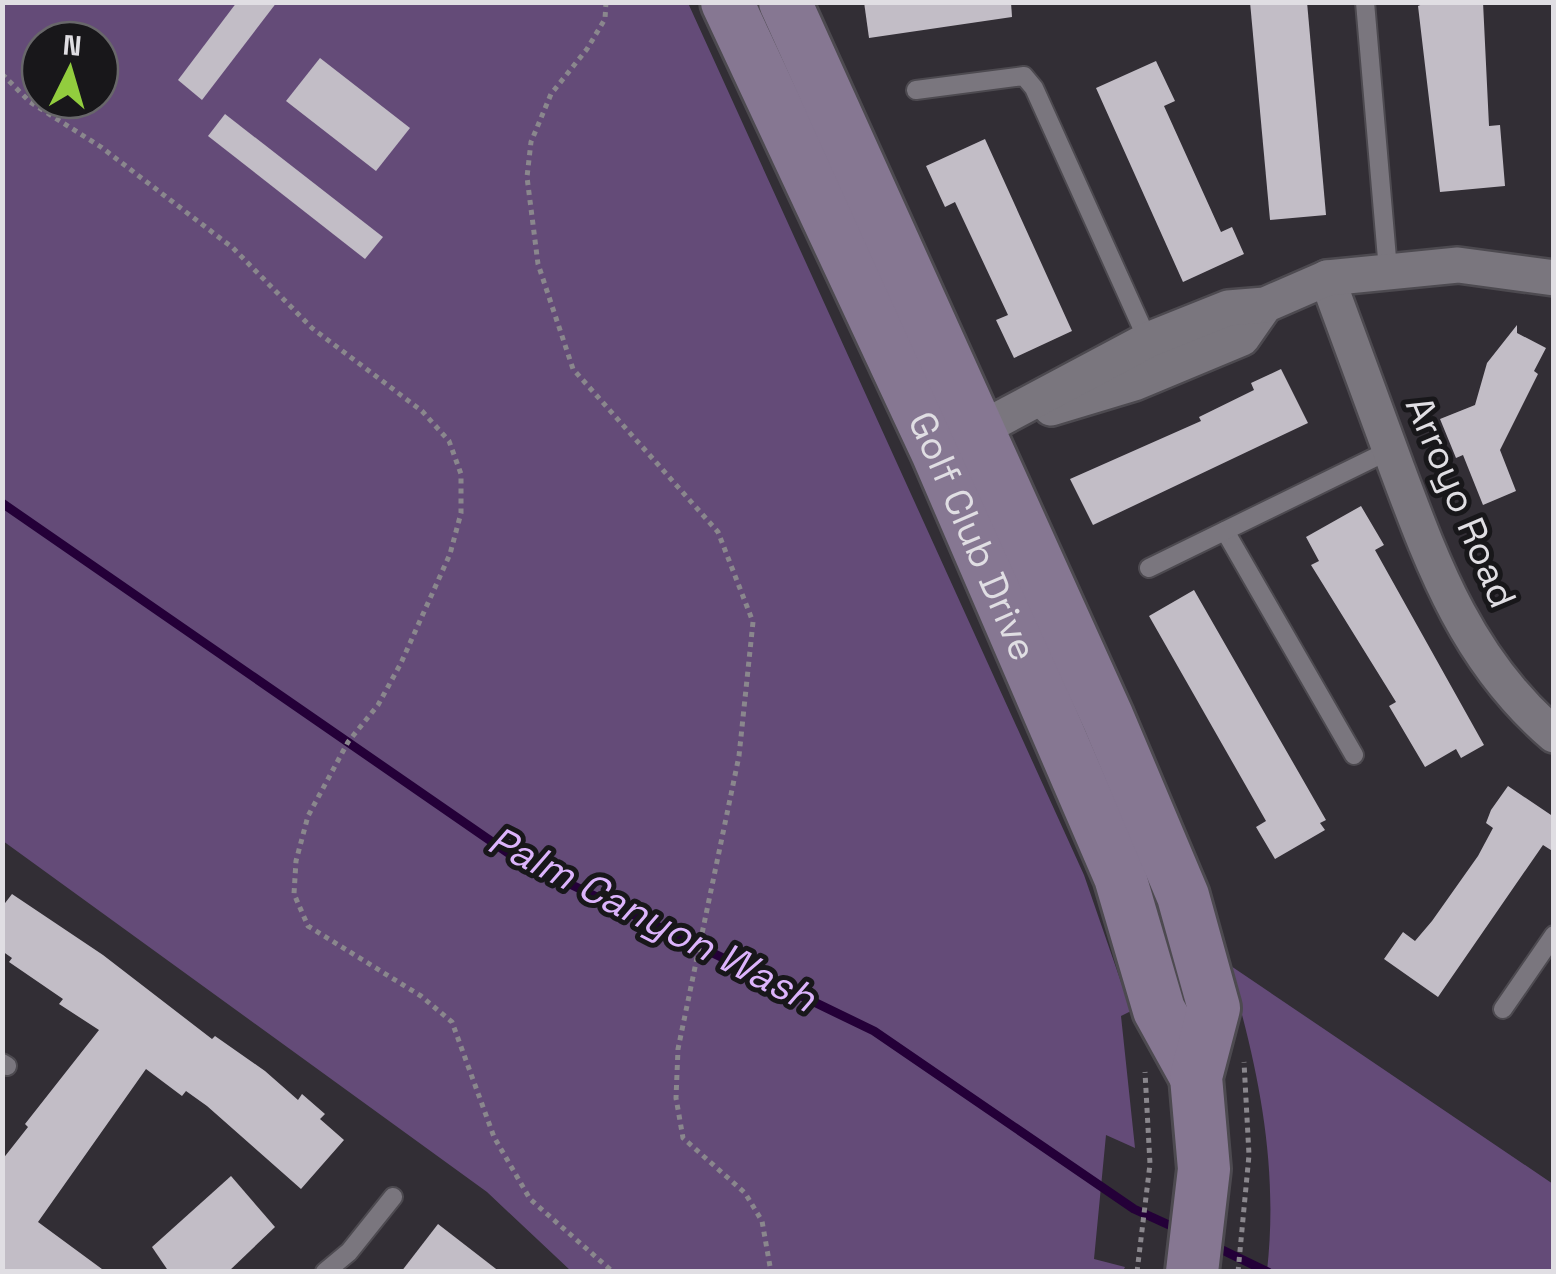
<svg xmlns="http://www.w3.org/2000/svg" width="1556" height="1274" font-family="'Space Grotesk',sans-serif">
<style>
.green{fill:#644b78;fill-rule:evenodd}
.lines{fill:none;stroke-linecap:round;stroke-linejoin:round}
.stream{stroke:#240038;stroke-width:9}
.building{fill:#c2bdc6}
.lane-casing{stroke:#4d4a50;stroke-width:22}
.street-casing{stroke:#4d4a50;stroke-width:40}
.secondary-casing{stroke:#4d4a50;stroke-width:58}
.path{stroke:#8a878d;stroke-width:5;stroke-dasharray:5 5;stroke-linecap:butt}
.lane{stroke:#7a767e;stroke-width:18}
.street{stroke:#7a767e;stroke-width:35}
.secondary{stroke:#867792;stroke-width:52}
.labels{text-anchor:middle;dominant-baseline:central;stroke-width:10;stroke-linejoin:round;paint-order:stroke}
.street-label{font-size:38px;fill:#e0dee3;stroke:#18171a}
.water-label{font-size:40px;font-style:italic;fill:#dcb4fc;stroke:#18171a}
</style>
<rect width="100%" height="100%" fill="#322e35"/>
<g class="green">
<path d="M 3,3 L 688,3 L 1084,875 L 1131,1011 L 1121,1016 L 1135,1148 L 1106,1135 L 1094,1259 L 1125,1267 L 1123,1271 L 571,1271 L 487,1192 L 3,841 ZM 40,40 L 100,40 L 100,100 L 40,100 Z"/>
<path d="M 1228,964 L 1553,1184 L 1553,1271 L 1267,1271 C 1279,1164 1258,1067 1228,964 Z"/>
</g>
<g class="lines">
<g class="stream">
<path d="M 2,503 L 514,857 L 874,1031 L 1134,1209 L 1180,1230"/>
<path d="M 1212,1245 L 1268,1272"/>
</g>
</g>
<g class="building">
<path d="M 237,2 L 277,2 L 202,100 L 178,80 Z"/>
<path d="M 864,2 L 1011,2 L 1012,17 L 869,38 Z"/>
<path d="M 1250,2 L 1307,2 L 1326,215 L 1270,220 Z"/>
<path d="M 1427,2 L 1483,2 L 1489,126 L 1500,125 L 1505,186 L 1440,192 L 1418,6 Z"/>
<path d="M 320,58 L 410,128 L 376,171 L 286,101 Z"/>
<path d="M 1156,61 L 1175,101 L 1164,106 L 1221,232 L 1232,227 L 1244,254 L 1183,282 L 1096,88 Z"/>
<path d="M 225,114 L 383,237 L 365,259 L 208,136 Z"/>
<path d="M 985,139 L 1072,331 L 1014,358 L 996,320 L 1008,315 L 955,202 L 945,207 L 926,166 Z"/>
<path d="M 1517,325 L 1517,333 L 1546,348 L 1534,371 L 1538,374 L 1500,450 L 1516,491 L 1483,505 L 1463,455 L 1456,458 L 1440,419 L 1475,405 L 1487,363 Z"/>
<path d="M 1281,369 L 1308,423 L 1093,525 L 1070,479 L 1201,421 L 1199,417 L 1254,390 L 1251,383 Z"/>
<path d="M 1361,506 L 1384,545 L 1375,550 L 1484,745 L 1461,758 L 1456,749 L 1425,767 L 1389,706 L 1396,702 L 1311,565 L 1319,561 L 1306,537 Z"/>
<path d="M 1194,590 L 1326,820 L 1320,823 L 1325,830 L 1275,859 L 1256,827 L 1266,821 L 1149,616 Z"/>
<path d="M 1508,786 L 1554,817 L 1554,852 L 1543,845 L 1438,997 L 1384,959 L 1403,932 L 1415,941 L 1432,921 L 1478,856 L 1493,828 L 1486,823 L 1491,810 Z"/>
<path d="M 12,894 L 103,955 L 212,1039 L 215,1036 L 265,1071 L 298,1100 L 302,1094 L 325,1114 L 320,1119 L 344,1140 L 301,1189 L 207,1106 L 186,1091 L 182,1096 L 146,1069 L 38,1222 L 106,1272 L 2,1272 L 2,1160 L 28,1127 L 25,1124 L 99,1030 L 59,1004 L 63,999 L 9,962 L 12,958 L 2,951 L 2,907 Z"/>
<path d="M 231,1176 L 275,1227 L 228,1272 L 169,1272 L 152,1247 Z"/>
<path d="M 438,1224 L 500,1272 L 401,1272 Z"/>
</g>
<g class="lines">
<defs>
<g id="lane">
<path d="M 1365,2 L 1388,270"/>
<path d="M 916,90 L 1024,76 L 1034,88 L 1149,343"/>
<path d="M 1225,531 L 1354,755"/>
<path d="M 1149,568 L 1390,450"/>
<path d="M 1503,1009 L 1554,935"/>
<path d="M 2,1063 L 7,1066"/>
<path d="M 325,1272 L 349,1252 L 393,1197"/>
</g>
<g id="street">
<path d="M 1327,278 C 1350,341 1373,404 1396,466 C 1434,568 1468,661 1554,735"/>
<path d="M 1051,408 L 1134,383 L 1242,338 L 1265,305"/>
<path d="M 979,430 L 1148,340 L 1228,308 L 1265,305 L 1327,278 L 1458,265 L 1554,278"/>
</g>
<g id="secondary">
<path id="s1" d="M 727,2 L 937,452 L 1120,877 L 1159,1010 L 1196,1077"/>
<path d="M 785,2 L 1108,718 L 1183,896 L 1214,1008 L 1196,1077 L 1204,1169 L 1192,1272"/>
</g>
</defs>
<use href="#lane" class="lane-casing"/>
<use href="#street" class="street-casing"/>
<use href="#secondary" class="secondary-casing"/>
<g class="path">
<path d="M 606,2 L 605,19 L 587,49 L 551,94 L 531,142 L 527,177 L 538,264 L 573,369 L 718,532 L 753,622 L 739,756 L 678,1049 L 676,1098 L 683,1138 L 745,1193 L 762,1221 L 771,1272"/>
<path d="M 2,74 L 30,102 L 101,147 L 233,248 L 312,328 L 422,411 L 449,441 L 461,474 L 461,513 L 450,554 L 401,663 L 378,705 L 348,742 L 308,816 L 296,861 L 294,894 L 308,926 L 421,996 L 452,1022 L 494,1137 L 530,1199 L 613,1272"/>
<path d="M 1137,1272 L 1150,1164 L 1145,1072"/>
<path d="M 1238,1272 L 1249,1155 L 1244,1062"/>
</g>
<use href="#lane" class="lane"/>
<use href="#street" class="street"/>
<use href="#secondary" class="secondary"/>
</g>
<g class="labels">
<g class="street-label">
<text transform="translate(1461 502) rotate(67)">Arroyo Road</text>
<text stroke="none"><textPath href="#s1" startOffset="588">Golf Club Drive</textPath></text>
</g>
<g class="water-label">
<text transform="translate(652 919) rotate(27)">Palm Canyon Wash</text>
</g>
</g>
<rect width="1556" height="1274" fill="none" stroke="#e0dee3" stroke-width="10"/>
<g transform="translate(70 70) rotate(5)"><circle r="48" fill="#18171a" stroke="#68676a" stroke-width="2.5"/>
<path d="M0-8L18 38L0 25L-18 38Z" fill="#92cd3e"/>
<text y="-15" font-size="28" font-weight="bold" text-anchor="middle" fill="#e0dee3">N</text>
</g>
</svg>
